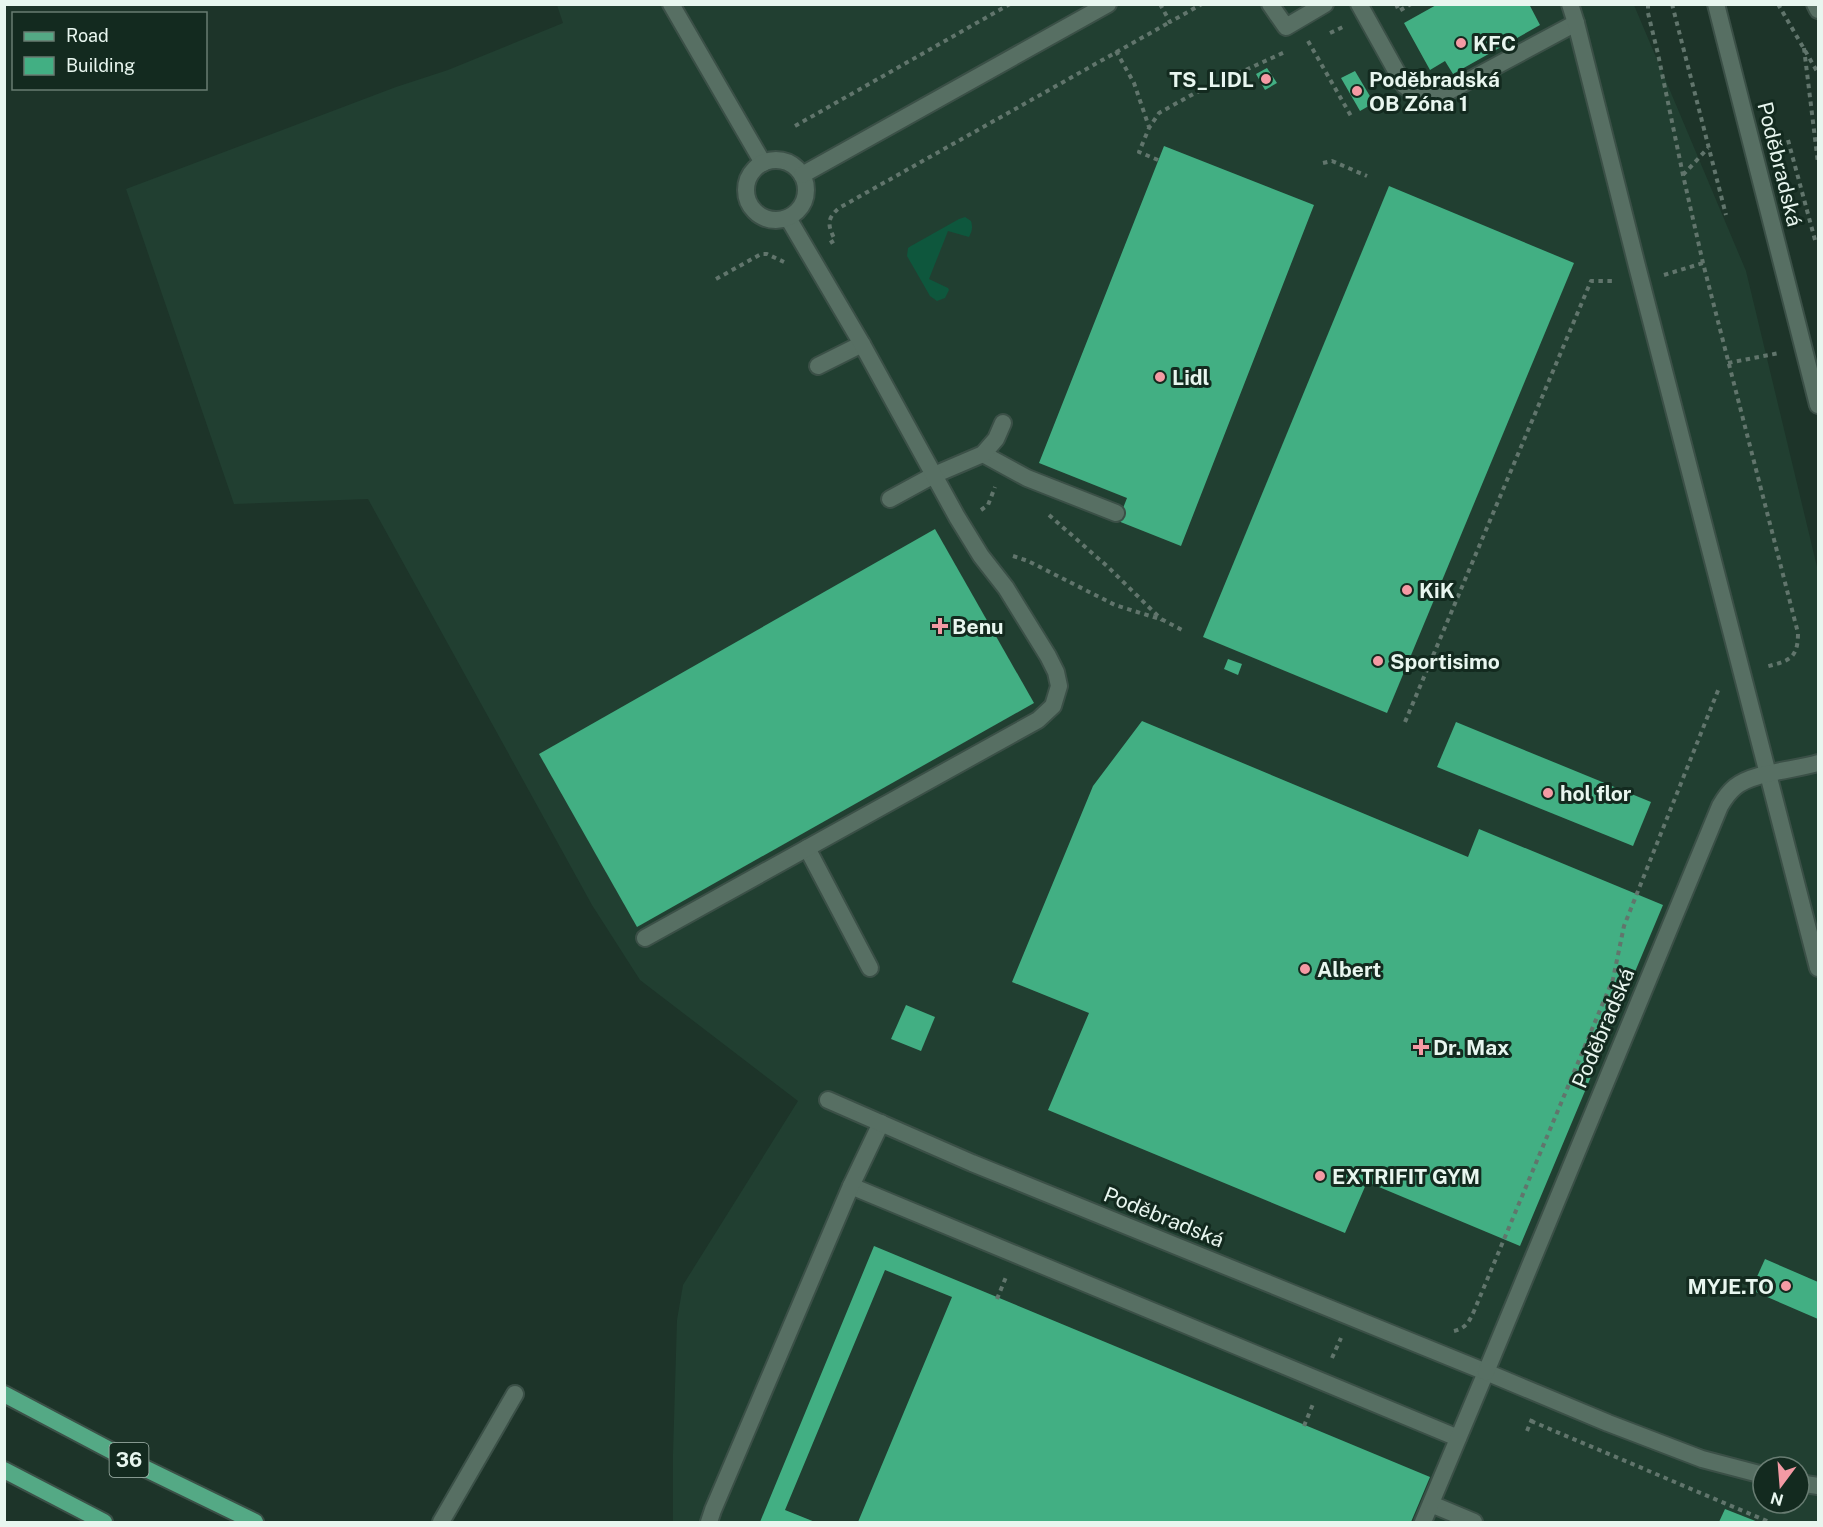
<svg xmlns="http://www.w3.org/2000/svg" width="1823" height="1527" font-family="'Public Sans',sans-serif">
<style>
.built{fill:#213f31;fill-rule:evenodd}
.green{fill:#0e573d}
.building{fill:#42af83}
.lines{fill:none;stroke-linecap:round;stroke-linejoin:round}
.service-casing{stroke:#3b5047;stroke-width:20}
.minor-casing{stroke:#3b5047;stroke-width:20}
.tertiary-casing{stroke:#3b5047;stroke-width:20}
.primary-casing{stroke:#3b5047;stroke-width:20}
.path{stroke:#61756c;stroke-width:4;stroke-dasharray:4.5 4.5;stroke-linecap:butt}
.service{stroke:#576f63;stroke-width:16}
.minor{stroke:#576f63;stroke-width:16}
.tertiary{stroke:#576f63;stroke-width:16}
.primary{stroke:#54a985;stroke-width:16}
.poi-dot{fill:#f49aa4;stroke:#132a1f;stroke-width:2}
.labels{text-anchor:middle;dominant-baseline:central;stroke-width:6;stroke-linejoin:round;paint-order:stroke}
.shield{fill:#132a1f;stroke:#a8b9b1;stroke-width:1.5}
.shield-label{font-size:20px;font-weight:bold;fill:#e8f6ef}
.poi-label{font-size:21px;font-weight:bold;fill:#e8f6ef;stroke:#132a1f;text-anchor:start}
.street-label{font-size:21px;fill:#e8f6ef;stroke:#132a1f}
</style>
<rect width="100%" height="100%" fill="#1d3429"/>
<path class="built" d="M 557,5 L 1634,5 L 1746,271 L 1818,571 L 1818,1522 L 673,1522 L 673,1454 L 677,1320 L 683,1285 L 798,1101 L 640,980 L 592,905 L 368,499 L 234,504 L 126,189 L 396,87 L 448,70 L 563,23 ZM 1763,1467 L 1799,1467 L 1799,1503 L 1763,1503 Z"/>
<path class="green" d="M 965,217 L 971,221 C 973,228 972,231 969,237 L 948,231 L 929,279 L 948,288 L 949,290 L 945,298 L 937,301 L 930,296 L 907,256 L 908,248 L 911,246 L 959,219 Z"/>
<g class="building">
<path d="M 1438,4 L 1529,4 L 1540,25 L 1453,74 L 1445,61 L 1430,70 L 1404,23 Z"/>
<path d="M 1267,68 L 1277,83 L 1265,90 L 1256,74 Z"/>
<path d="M 1355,71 L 1374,103 L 1360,111 L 1341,78 Z"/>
<path d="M 1164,146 L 1314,205 L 1181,546 L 1118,521 L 1127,498 L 1039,463 Z"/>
<path d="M 1389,186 L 1574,263 L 1387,713 L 1203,637 Z"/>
<path d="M 935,529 L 1034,703 L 637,927 L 539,754 Z"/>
<path d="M 1228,659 L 1242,664 L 1238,675 L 1224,669 Z"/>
<path d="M 1142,721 L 1468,857 L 1479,829 L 1663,905 L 1520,1246 L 1367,1182 L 1345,1233 L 1048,1110 L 1089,1013 L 1012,982 L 1093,786 Z"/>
<path d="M 1456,722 L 1651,802 L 1633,846 L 1437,767 Z"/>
<path d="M 906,1005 L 935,1017 L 921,1051 L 891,1039 Z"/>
<path d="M 874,1246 L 1430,1477 L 1411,1522 L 858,1522 L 952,1297 L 885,1270 L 785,1510 L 815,1522 L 760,1522 Z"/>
<path d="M 1765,1259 L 1818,1282 L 1818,1319 L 1751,1290 Z"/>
<path d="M 1725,1509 L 1758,1522 L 1719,1522 Z"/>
</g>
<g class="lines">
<defs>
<g id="service">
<path d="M 671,4 L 763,163"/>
<path d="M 1270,4 L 1286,27 L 1325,4"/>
<path d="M 1359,4 L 1404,85 C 1416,95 1424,99 1440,96 L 1576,23"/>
<path d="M 1570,4 L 1576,23 L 1637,266 L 1818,968"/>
<path d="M 818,366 L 862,344"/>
<path d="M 983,454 L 1027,478 L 1116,513"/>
<path d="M 890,499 L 934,475 L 983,454 L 996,439 L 1003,423"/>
<path d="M 807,848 L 870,968"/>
<path d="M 645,938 L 1038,720 L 1053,706 L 1059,686 L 1056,672 L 1048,656 L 1006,588 L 981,556 L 957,517 L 862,344 L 788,218"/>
<path d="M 851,1186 L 1458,1438"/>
<path d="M 1431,1504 L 1474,1522"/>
<path d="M 441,1522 L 515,1394"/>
<path d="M 709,1522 L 713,1510 L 851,1186 L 881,1123"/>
<path d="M 1423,1522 L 1486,1372"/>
</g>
<g id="minor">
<path d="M 1815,4 L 1818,10"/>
<circle cx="776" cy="190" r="30"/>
<path d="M 802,175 L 1108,4"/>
<path d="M 828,1100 L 972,1163 L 1486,1372 L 1608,1423 L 1702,1459 L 1763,1475"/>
<path d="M 1486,1372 L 1720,806 C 1724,799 1729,792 1735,787 C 1753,772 1796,770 1818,763"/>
<path d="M 1799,1483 L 1818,1486"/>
</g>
<path id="tertiary" d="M 1716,4 L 1818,405"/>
<g id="primary">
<path d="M 4,1394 L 140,1466 L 255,1522"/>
<path d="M 4,1470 L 104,1522"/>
</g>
</defs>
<use href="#service" class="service-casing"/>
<use href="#minor" class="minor-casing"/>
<use href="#tertiary" class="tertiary-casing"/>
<use href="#primary" class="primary-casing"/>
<g class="path">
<path d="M 1160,4 L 1170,22 L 1202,4"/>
<path d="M 1396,4 L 1399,11 L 1411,4"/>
<path d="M 1648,4 L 1648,13 L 1658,54 L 1683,175 L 1703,263 L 1798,633 C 1798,659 1789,661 1765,667"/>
<path d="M 1672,4 L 1726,215"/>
<path d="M 1778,4 L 1818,73"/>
<path d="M 1330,33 L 1345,26"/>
<path d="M 1308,41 L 1351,116"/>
<path d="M 1804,48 L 1818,163"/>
<path d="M 1116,51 L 1134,83 L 1149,127"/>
<path d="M 795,126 L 1010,4"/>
<path d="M 1788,140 L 1815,240 L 1818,240"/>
<path d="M 1158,160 L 1139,152 L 1149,128 L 1159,113 L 1195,93 L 1285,52"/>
<path d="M 1323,163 L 1332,161 L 1367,176"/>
<path d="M 1683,175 L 1708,148"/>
<path d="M 830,243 L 835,240 C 828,226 826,219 839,208 L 1170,22"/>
<path d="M 1664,275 L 1703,263"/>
<path d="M 716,279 L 761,254 L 767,254 L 784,262"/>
<path d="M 1728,363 L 1779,353"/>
<path d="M 981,510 L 988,505 L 995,487"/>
<path d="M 1049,515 L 1108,567 L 1162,620"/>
<path d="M 1013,556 L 1028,561 L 1115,605 L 1163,620 L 1182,630"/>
<path d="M 1405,722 L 1591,281 L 1615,281"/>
<path d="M 997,1299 L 1006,1277"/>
<path d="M 1454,1331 C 1466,1328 1469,1322 1474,1311 L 1613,979 L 1624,926 L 1719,688"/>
<path d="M 1332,1358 L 1341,1338"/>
<path d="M 1531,1421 L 1769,1522"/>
<path d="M 1304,1426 L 1313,1404"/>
<path d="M 1527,1431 L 1532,1419"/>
</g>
<use href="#service" class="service"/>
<use href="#minor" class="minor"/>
<use href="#tertiary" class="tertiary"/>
<use href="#primary" class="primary"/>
</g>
<g class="poi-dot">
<circle cx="1461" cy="43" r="6"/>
<circle cx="1266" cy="79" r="6"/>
<circle cx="1357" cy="91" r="6"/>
<circle cx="1160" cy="377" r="6"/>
<circle cx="1407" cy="590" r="6"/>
<path d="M937 617h6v6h6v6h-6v6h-6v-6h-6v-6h6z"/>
<circle cx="1378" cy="661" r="6"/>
<circle cx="1548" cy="793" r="6"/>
<circle cx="1305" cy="969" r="6"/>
<path d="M1418 1038h6v6h6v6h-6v6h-6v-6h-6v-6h6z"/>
<circle cx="1320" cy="1176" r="6"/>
<circle cx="1786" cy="1286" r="6"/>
</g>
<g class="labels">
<rect class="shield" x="109.5" y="1443" width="39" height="34" rx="4.5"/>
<g class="shield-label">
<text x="129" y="1460">36</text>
</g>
<g class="poi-label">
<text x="1473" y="43">KFC</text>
<text x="1254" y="79" text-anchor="end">TS_LIDL</text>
<text x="1369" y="79">Poděbradská<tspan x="1369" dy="24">OB Zóna 1</tspan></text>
<text x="1172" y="377">Lidl</text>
<text x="1419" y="590">KiK</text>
<text x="952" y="626">Benu</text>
<text x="1390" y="661">Sportisimo</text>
<text x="1560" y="793">hol flor</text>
<text x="1317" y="969">Albert</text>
<text x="1433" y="1047">Dr. Max</text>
<text x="1332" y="1176">EXTRIFIT GYM</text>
<text x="1774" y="1286" text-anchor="end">MYJE.TO</text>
</g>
<g class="street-label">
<text transform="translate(1780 164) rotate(76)">Poděbradská</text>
<text transform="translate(1603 1028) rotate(-67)">Poděbradská</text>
<text transform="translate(1164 1217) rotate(22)">Poděbradská</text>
</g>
</g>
<rect width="1823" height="1527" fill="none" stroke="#e8f6ef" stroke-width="12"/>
<rect x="12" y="12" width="195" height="78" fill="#132a1f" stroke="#687c72" stroke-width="1.5"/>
<rect x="24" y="32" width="30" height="9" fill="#54a985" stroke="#687c72" stroke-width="1.5"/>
<text x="66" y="42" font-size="18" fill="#e8f6ef">Road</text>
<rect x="24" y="57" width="30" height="18" fill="#42af83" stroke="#687c72" stroke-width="1.5"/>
<text x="66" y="72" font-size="18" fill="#e8f6ef">Building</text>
<g transform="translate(1781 1485) rotate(196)"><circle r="28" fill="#132a1f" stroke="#687c72" stroke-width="1.5"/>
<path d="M0-4.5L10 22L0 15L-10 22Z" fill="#f49aa4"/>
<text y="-9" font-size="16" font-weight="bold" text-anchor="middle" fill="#e8f6ef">N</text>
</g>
</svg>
